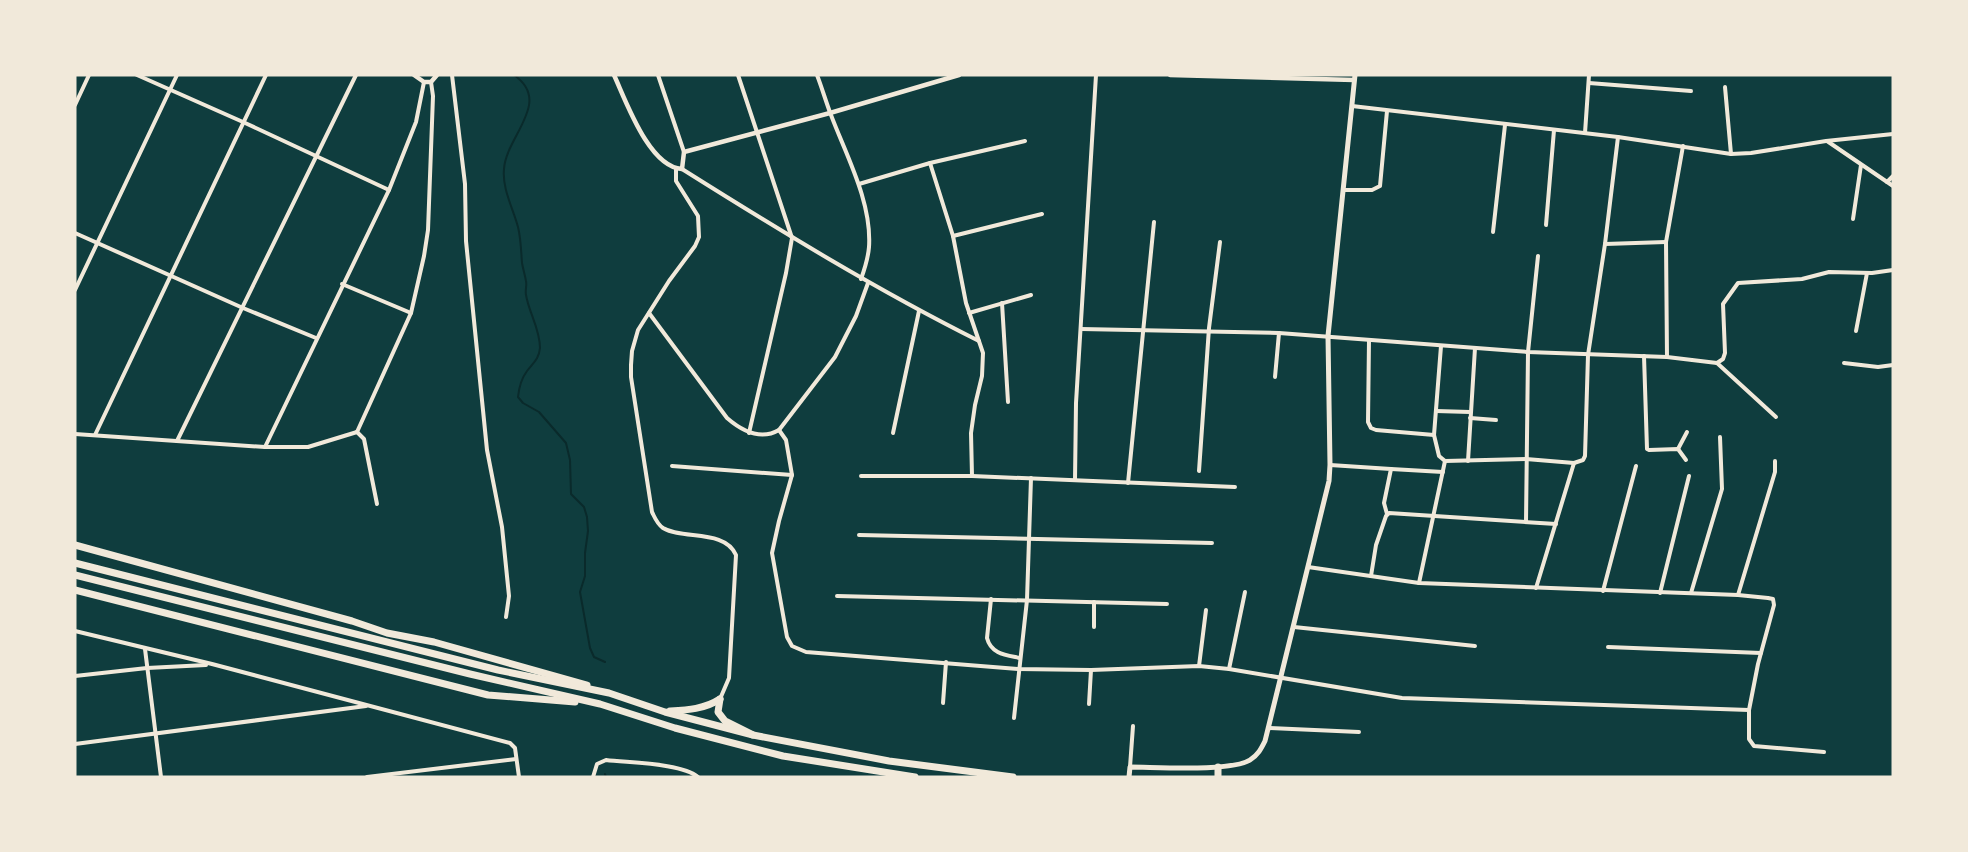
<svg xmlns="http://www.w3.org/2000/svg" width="1968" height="852" font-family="Commissioner,sans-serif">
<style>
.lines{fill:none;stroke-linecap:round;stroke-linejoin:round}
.stream{stroke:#0a2a2b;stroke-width:2}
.minor{stroke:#f1e9da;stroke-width:4}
.tertiary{stroke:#f1e9da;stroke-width:4.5}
.secondary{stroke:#f1e9da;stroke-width:5}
.trunk{stroke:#f1e9da;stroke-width:7}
.motorway{stroke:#f1e9da;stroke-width:7}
</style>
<rect width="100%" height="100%" fill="#0f3d3e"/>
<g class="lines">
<g class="stream">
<path d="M 514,75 C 553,102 506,136 504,169 C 502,189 513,208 518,227 C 521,239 521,251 522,263 C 523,269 525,275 526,281 C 527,286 525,290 526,295 C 529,313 540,329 540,348 C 539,359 533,363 527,371 C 521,379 519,387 518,397 L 523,403 L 539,412 L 566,443 L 570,460 L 571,494 L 584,507 L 587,517 L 588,531 L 585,553 L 585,576 L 580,592 L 590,648 L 594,657 L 605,662"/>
<path d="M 605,774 L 606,777"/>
</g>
<g class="minor">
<path d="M 137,75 L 243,122 L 389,190"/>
<path d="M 452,75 L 465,184 L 466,241 L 487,450 L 502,527 L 509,596 L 506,617"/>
<path d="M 658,75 L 684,152"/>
<path d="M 738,75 L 792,238 L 786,273 L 749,433"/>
<path d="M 817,75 C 822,88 826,102 831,115 C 846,155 872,202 869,247 C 868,259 865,268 861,279"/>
<path d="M 1589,83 L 1691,91"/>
<path d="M 1725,87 L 1731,154"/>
<path d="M 75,105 L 89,75"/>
<path d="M 1352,106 L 1618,137 L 1731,154 L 1751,153 L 1826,141 L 1893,134"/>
<path d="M 1585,133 L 1589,75"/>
<path d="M 1827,141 L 1893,186"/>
<path d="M 930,163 L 953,236 L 966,303 L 983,353 L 982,376 L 975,405 L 971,433 L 972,476"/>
<path d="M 676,169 L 676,181 L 698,216 L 699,237 L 695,246 L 669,281 L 638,330 L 632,351 L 631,365 L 631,377 L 652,512 C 655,518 657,524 663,528 C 683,540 725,529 736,555 L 729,678 L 720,699"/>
<path d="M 682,169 C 779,230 877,290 979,341"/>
<path d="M 1887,182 L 1893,176"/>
<path d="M 859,184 L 930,163 L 1025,141"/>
<path d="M 1343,190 L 1372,190 L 1380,186 L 1387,111"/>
<path d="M 1853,219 L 1861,165"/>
<path d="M 1546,225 L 1554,130"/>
<path d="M 1493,232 L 1505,125"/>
<path d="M 75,233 L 243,308 L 316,338"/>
<path d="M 953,236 L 1042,214"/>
<path d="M 1605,244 L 1666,242"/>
<path d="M 342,284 L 411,313"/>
<path d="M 75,290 L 177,75"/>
<path d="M 1002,303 L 1008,402"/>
<path d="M 649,313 L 727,418 C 742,431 760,441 779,430 L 835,357 L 856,316 L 868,283"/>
<path d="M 969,313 L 1031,295"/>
<path d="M 1081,329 L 1279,333 L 1528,352 L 1667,357 L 1717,363"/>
<path d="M 1856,331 L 1867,273"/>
<path d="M 1369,340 L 1368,422 L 1371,428 L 1376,430 L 1434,435"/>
<path d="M 1441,346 L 1434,435 L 1439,456 L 1445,461 L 1526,459 L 1574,463 L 1583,460 L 1585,456 L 1588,355 L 1605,244 L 1618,137"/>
<path d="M 1644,356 L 1647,449 L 1649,450 L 1678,449 L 1686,460"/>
<path d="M 1667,357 L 1666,242 L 1683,146"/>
<path d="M 1717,363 L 1723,359 L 1725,353 L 1723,304 L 1738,283 L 1802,279 L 1829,272 L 1872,273 L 1893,270"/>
<path d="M 1717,363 L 1776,417"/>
<path d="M 1844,363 L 1878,367 L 1893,365"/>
<path d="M 1275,377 L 1279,333"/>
<path d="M 1436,411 L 1470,412"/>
<path d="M 1470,418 L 1496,420"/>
<path d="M 779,430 L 786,440 L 792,475 L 779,521 L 772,553 L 787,637 L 792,646 L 806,652 L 1018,669 L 1091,670 L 1199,666 L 1229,669 L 1402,698 L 1749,710"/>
<path d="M 357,432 L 411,313 L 424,256 L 428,230 L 433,96 L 431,82"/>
<path d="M 357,432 L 364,439 L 377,504"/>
<path d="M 893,433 L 919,311"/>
<path d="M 75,434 L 265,447 L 308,447 L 357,432"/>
<path d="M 95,435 L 266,75"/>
<path d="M 177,441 L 356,75"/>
<path d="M 265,447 L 389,190 L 416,122 L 424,82"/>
<path d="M 1678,449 L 1687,432"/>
<path d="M 1468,461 L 1475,348"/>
<path d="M 1330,465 L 1391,469 L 1384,503 L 1387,514"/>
<path d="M 672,466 L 792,475"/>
<path d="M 1391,469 L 1443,472"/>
<path d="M 1199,471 L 1209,328 L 1220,242"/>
<path d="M 861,476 L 972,476 L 1235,487"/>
<path d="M 1075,480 L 1076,403 L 1096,75"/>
<path d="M 1128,483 L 1154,222"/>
<path d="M 1526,522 L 1528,352 L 1538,256"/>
<path d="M 859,535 L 1212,543"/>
<path d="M 1308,567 L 1419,583 L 1738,595 L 1768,598 L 1773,599 L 1774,605 L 1758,664 L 1749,710 L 1749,739 L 1754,746 L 1824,752"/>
<path d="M 1371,576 L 1376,545 L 1386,516 L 1389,513 L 1556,524"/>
<path d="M 1419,583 L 1445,461"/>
<path d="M 1536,588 L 1574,463"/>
<path d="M 1603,591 L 1636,466"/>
<path d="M 1660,593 L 1689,476"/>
<path d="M 1691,593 L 1722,489 L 1720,437"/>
<path d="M 1738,595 L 1775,472 L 1775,461"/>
<path d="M 837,596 L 1167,604"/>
<path d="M 991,599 L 987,638 C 991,654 1006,655 1020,658"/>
<path d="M 1094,602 L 1094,627"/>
<path d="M 1294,627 L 1475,646"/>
<path d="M 75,631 L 212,664 L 510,743 L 515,748 L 519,777"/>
<path d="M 1608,647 L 1761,653"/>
<path d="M 145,649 L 161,777"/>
<path d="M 1199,666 L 1206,610"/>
<path d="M 1229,669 L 1245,592"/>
<path d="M 75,676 L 147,668 L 206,665"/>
<path d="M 943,703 L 946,662"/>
<path d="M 1089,704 L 1091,670"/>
<path d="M 1014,718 L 1027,600 L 1031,478"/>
<path d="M 1269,728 L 1359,732"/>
<path d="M 75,744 L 366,706"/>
<path d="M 1130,767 L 1133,726"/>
<path d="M 367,777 L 516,759"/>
<path d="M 593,777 L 597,764 L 606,760 C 629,763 682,763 698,777"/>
</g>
<g class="tertiary">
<path d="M 414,75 L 424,82 L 431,82 L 437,75"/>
<path d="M 614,75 C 626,101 649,167 682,169 L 684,152 L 830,113 L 959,75"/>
<path d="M 1170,75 L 1354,80"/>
</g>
<path class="secondary" d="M 1129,777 L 1130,767 C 1156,767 1231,772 1250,760 C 1258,755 1261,749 1265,741 L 1329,481 L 1330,465 L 1328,336 L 1355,75"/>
<g class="trunk">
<path d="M 720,699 L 718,712 L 725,721 L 753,735 L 889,761 L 1013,777"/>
<path d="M 1218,777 L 1218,767"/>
</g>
<g class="motorway">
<path d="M 75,545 L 352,621 L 387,633 L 434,642 L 587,685"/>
<path d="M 75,563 L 498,670 L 609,693 L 665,712 L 753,735"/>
<path d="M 75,575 L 470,674 L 600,704 L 675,728 L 783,756 L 915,777"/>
<path d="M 75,590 L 488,695 L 575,702"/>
<path d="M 670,711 C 687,710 705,709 720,699"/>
</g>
</g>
<rect width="1968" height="852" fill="none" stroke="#f1e9da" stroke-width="153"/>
</svg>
